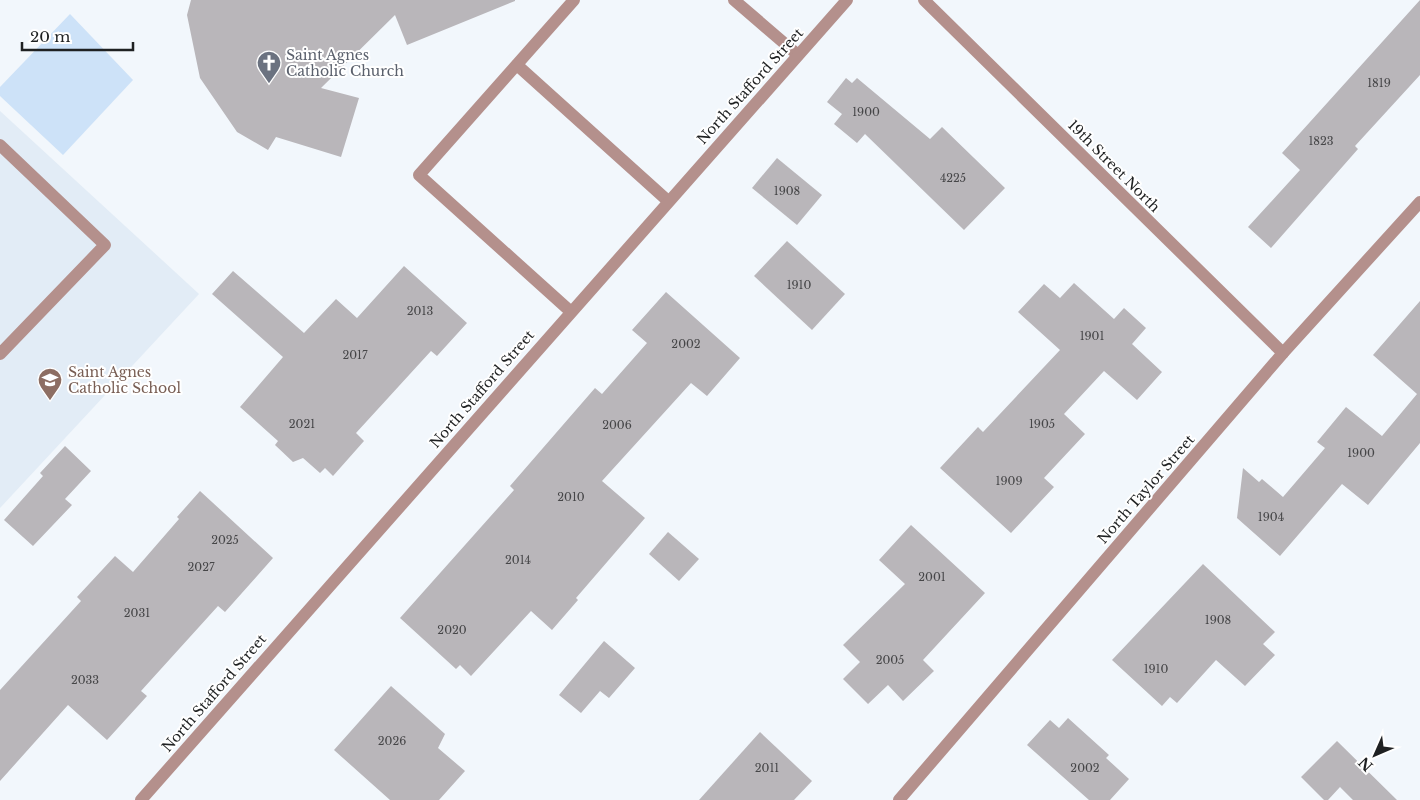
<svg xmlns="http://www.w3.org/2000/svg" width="1420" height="800" font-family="'Libre Baskerville',serif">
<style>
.built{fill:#e2ecf6}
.green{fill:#cde2f8}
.building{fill:#b9b6ba}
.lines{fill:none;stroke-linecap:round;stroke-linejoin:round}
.service{stroke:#b4908c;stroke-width:12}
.minor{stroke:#b4908c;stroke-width:12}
.tertiary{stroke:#b4908c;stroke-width:12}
.labels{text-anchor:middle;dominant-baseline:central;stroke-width:4;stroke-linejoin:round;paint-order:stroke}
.number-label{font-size:11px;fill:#464648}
.worship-label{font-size:14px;fill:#5b616d;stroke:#fff;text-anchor:start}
.street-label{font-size:14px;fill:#1f2122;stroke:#fff}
.education-label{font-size:14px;fill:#785e54;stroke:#fff;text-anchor:start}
</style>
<rect width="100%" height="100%" fill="#f2f7fc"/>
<path class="built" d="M 0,111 L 199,294 L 0,508 Z"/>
<path class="green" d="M 70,14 L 133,80 L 63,155 L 0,96 L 0,87 Z"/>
<g class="building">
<path d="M 191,0 L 515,0 L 515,1 L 407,45 L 395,15 L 321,88 L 359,98 L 341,157 L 276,137 L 268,150 L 237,132 L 200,78 L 187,15 Z"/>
<path d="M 1420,0 L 1420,75 L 1355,146 L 1358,149 L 1271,248 L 1248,227 L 1300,170 L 1282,153 Z"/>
<path d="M 846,78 L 852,83 L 857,78 L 930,139 L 942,127 L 1005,188 L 964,230 L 865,134 L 857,143 L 834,124 L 842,114 L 827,102 Z"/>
<path d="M 777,158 L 822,195 L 797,225 L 752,188 Z"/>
<path d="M 787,241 L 845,294 L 812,330 L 754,276 Z"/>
<path d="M 404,266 L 467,323 L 437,356 L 431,351 L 356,433 L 364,441 L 333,476 L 325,468 L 320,473 L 303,458 L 293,462 L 275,445 L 278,441 L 240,407 L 283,357 L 212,294 L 233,271 L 304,333 L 336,299 L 357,318 Z"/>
<path d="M 1074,283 L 1114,319 L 1124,308 L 1146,328 L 1132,344 L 1162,372 L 1137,400 L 1104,371 L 1064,414 L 1085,434 L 1044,478 L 1054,487 L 1011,533 L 940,468 L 978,427 L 983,432 L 1060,350 L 1018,312 L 1044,284 L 1060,298 Z"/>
<path d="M 666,292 L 740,358 L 707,396 L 691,383 L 602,481 L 645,518 L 576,598 L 578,600 L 552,630 L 531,611 L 471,676 L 460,665 L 456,669 L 400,618 L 514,490 L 510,486 L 595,388 L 602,394 L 647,343 L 632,330 Z"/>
<path d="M 1420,301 L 1420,443 L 1368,505 L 1342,484 L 1280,556 L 1237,518 L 1243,468 L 1259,482 L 1262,479 L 1283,497 L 1325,448 L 1317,442 L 1346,407 L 1382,436 L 1417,394 L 1373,355 Z"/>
<path d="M 65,446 L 91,471 L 65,499 L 72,505 L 33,546 L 4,520 L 43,476 L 40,473 Z"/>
<path d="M 200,491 L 273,558 L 225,612 L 218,606 L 141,691 L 147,696 L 107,740 L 68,705 L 0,781 L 0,690 L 81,601 L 77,597 L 115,556 L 133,572 L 179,519 L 177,517 Z"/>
<path d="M 911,525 L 985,593 L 923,660 L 934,671 L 903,701 L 888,685 L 868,704 L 843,679 L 860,662 L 843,645 L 905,584 L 879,560 Z"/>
<path d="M 668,532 L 699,559 L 679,581 L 649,554 Z"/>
<path d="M 1203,564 L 1275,632 L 1263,644 L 1275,655 L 1245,686 L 1216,660 L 1177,703 L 1170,697 L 1162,706 L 1112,660 Z"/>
<path d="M 604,641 L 635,668 L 609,698 L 600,691 L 581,713 L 559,695 Z"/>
<path d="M 391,686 L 445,734 L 438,748 L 465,771 L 439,800 L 390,800 L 334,750 Z"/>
<path d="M 1068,718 L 1109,755 L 1106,758 L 1129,779 L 1110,800 L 1089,800 L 1027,745 L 1050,720 L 1059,728 Z"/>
<path d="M 760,732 L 812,781 L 794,800 L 699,800 Z"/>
<path d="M 1337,741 L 1397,800 L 1353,800 L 1340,787 L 1328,800 L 1324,800 L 1301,777 Z"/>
</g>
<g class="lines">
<g class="service">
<path d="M 734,0 L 798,55"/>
<path d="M 517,65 L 668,201"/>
<path d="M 0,145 L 105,245 L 0,354"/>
<path d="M 570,311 L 419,175 L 574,0"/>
</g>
<g class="minor">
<path d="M 924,0 L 1283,353"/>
<path d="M 899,800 L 1283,353 L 1420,202"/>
</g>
<path class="tertiary" d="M 141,800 L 847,0"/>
</g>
<defs>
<symbol id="church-pin" viewBox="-11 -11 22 30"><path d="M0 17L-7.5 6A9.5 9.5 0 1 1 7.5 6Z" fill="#6b7280" stroke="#fff"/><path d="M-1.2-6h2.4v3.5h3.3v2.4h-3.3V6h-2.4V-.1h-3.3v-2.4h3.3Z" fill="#fff"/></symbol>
<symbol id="school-pin" viewBox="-11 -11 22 30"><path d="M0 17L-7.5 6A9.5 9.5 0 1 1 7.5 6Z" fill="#8d6e63" stroke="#fff"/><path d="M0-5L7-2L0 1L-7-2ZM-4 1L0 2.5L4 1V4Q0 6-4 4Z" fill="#fff"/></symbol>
</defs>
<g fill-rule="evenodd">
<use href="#church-pin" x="255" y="49" width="28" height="38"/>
<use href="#school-pin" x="36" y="366" width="28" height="38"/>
</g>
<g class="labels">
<g class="number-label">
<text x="1379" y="83">1819</text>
<text x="866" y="112">1900</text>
<text x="1321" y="141">1823</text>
<text x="953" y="178">4225</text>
<text x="787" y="191">1908</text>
<text x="799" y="285">1910</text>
<text x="420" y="311">2013</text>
<text x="1092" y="336">1901</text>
<text x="686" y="344">2002</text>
<text x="355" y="355">2017</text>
<text x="302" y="424">2021</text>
<text x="1042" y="424">1905</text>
<text x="617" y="425">2006</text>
<text x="1361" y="453">1900</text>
<text x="1009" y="481">1909</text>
<text x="571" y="497">2010</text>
<text x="1271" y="517">1904</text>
<text x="225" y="540">2025</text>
<text x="518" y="560">2014</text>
<text x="201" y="567">2027</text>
<text x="932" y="577">2001</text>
<text x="137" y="613">2031</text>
<text x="1218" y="620">1908</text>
<text x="452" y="630">2020</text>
<text x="890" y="660">2005</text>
<text x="1156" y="669">1910</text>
<text x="85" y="680">2033</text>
<text x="392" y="741">2026</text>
<text x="767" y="768">2011</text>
<text x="1085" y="768">2002</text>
</g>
<g class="worship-label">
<text x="286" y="55">Saint Agnes<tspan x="286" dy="16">Catholic Church</tspan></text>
</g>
<g class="street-label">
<text transform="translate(750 86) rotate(-48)">North Stafford Street</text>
<text transform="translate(1114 166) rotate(45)">19th Street North</text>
<text transform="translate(482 389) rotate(-49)">North Stafford Street</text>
<text transform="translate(1146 489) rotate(-49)">North Taylor Street</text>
<text transform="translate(214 693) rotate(-49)">North Stafford Street</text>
</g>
<g class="education-label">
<text x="68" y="372">Saint Agnes<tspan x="68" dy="16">Catholic School</tspan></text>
</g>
</g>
<g transform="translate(1375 755) rotate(225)" stroke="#ffffff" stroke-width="4" paint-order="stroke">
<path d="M0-4L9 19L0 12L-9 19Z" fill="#1f2122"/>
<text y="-8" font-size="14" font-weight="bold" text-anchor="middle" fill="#1f2122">N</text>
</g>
<path d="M22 42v8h111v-8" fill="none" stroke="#1f2122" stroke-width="2.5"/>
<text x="30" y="42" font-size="15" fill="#1f2122" stroke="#ffffff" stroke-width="4" paint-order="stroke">20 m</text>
</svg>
